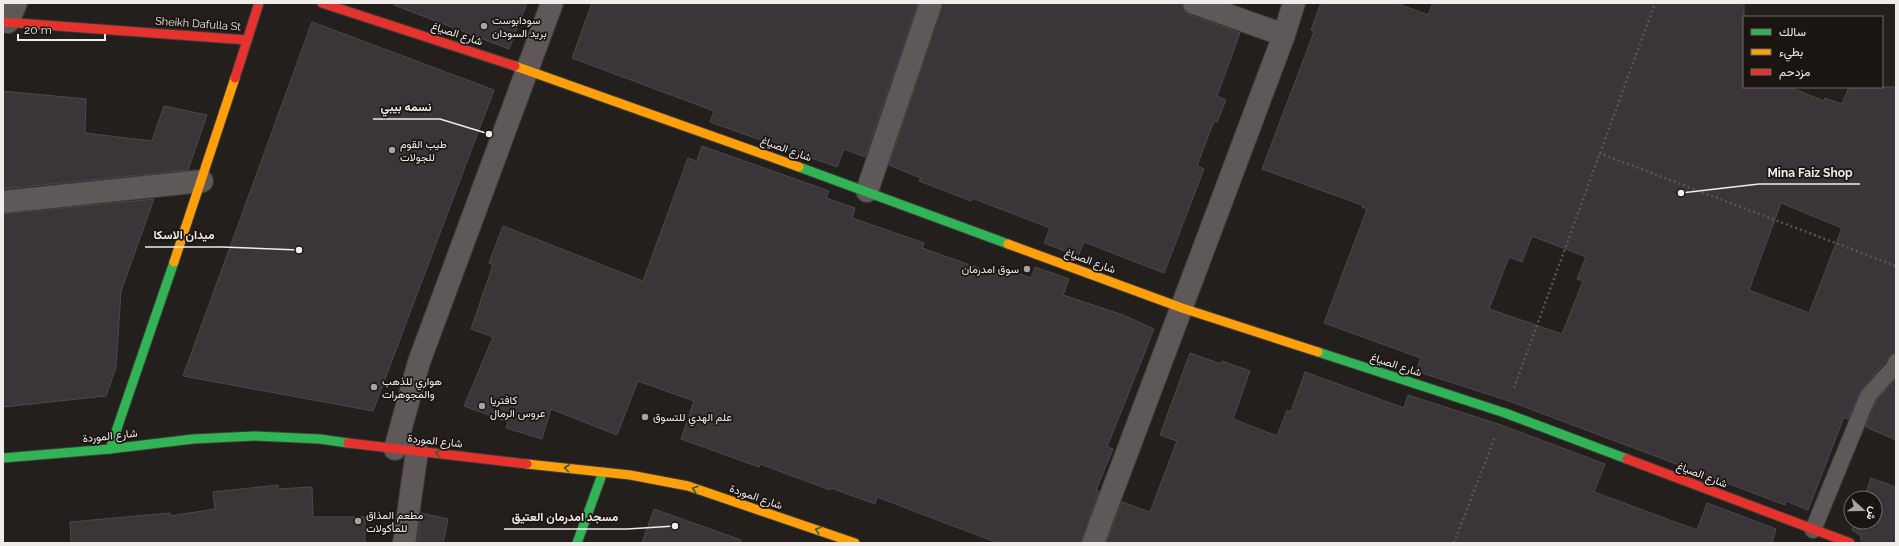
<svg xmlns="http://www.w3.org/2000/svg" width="1899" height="546" font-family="Raleway,Vazirmatn,sans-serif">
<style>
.building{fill:#393538;stroke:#4c4a49;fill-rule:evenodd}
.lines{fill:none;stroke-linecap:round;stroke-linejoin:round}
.lane-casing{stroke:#3e3c3b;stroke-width:18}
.street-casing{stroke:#3e3c3b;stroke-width:24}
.fast-casing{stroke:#3e3c3b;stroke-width:11}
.slow-casing{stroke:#3e3c3b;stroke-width:11}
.jam-casing{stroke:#3e3c3b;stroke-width:11}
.path{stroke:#5a5655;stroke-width:2.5;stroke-dasharray:2 3;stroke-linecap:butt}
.lane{stroke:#5e5958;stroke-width:16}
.street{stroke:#5e5958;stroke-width:22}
.fast{stroke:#30b455;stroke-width:9}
.slow{stroke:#ff9f0a;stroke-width:9}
.jam{stroke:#e5322d;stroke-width:9}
.oneway{stroke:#266434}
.poi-dot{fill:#a8a4a2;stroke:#1b1512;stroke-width:1.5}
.labels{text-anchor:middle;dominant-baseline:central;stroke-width:3.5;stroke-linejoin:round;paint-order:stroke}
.poi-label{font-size:11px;fill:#f0ecea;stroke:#1b1512;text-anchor:start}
.street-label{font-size:11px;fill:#f0ecea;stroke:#1b1512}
.leader{fill:none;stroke:#f0ecea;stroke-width:1.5}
.callout-dot{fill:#f0ecea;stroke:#1b1512;stroke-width:1.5}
.callout-label{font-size:12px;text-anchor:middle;font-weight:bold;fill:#f0ecea;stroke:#1b1512;stroke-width:3.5;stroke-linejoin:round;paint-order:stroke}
</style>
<rect width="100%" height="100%" fill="#221f1d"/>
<g class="building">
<path d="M 395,3 L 527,3 L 509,49 L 394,5 Z"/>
<path d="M 592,3 L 918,3 L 865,157 L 844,149 L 837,167 L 710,122 L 714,111 L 572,58 Z"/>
<path d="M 943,3 L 1182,3 L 1184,11 L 1190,15 L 1240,33 L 1217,96 L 1226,100 L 1217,122 L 1214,121 L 1197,166 L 1204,169 L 1164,273 L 1084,242 L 1078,256 L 1044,243 L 1050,228 L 972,198 L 971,201 L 919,181 L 921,178 L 889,165 Z"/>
<path d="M 1321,3 L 1396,3 L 1428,15 L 1433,3 L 1744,3 L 1744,87 L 1789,87 L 1824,101 L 1825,98 L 1842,104 L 1849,87 L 1896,87 L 1896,353 L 1889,356 L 1886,361 L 1861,390 L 1848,419 L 1844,417 L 1808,510 L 1786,501 L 1785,505 L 1509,401 L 1416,371 L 1421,358 L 1324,323 L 1367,209 L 1362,207 L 1362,205 L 1262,169 L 1314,32 L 1311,30 ZM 1781,203 L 1842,228 L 1809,313 L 1749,290 ZM 1532,236 L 1586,257 L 1577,279 L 1583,281 L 1562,334 L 1489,309 L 1509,257 L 1522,262 Z"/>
<path d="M 312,22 L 494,90 L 373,411 L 183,376 Z"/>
<path d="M 3,91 L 86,99 L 85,133 L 152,141 L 164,106 L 207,115 L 188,170 L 3,189 Z"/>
<path d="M 702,146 L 829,191 L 826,198 L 855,208 L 852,218 L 924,243 L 922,248 L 1007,278 L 1010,270 L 1031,278 L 1035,267 L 1069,279 L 1063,295 L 1123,315 L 1154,329 L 1107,447 L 1113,449 L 1096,490 L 1099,491 L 1081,543 L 998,543 L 877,497 L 875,504 L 831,488 L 830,490 L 760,464 L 759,467 L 681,439 L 694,401 L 638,381 L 617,435 L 551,409 L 542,439 L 506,428 L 508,422 L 464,406 L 493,337 L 471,329 L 493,265 L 489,263 L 503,226 L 643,281 L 688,158 L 697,161 Z"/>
<path d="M 154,199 L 121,291 L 116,367 L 106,396 L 3,407 L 3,214 Z"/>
<path d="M 1190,353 L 1221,364 L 1222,361 L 1250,371 L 1233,419 L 1277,436 L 1287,410 L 1291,412 L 1305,372 L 1404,408 L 1408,395 L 1501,425 L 1605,464 L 1594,492 L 1697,530 L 1707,503 L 1776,529 L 1772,543 L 1106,543 L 1122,502 L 1150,512 L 1177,441 L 1160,435 Z"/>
<path d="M 1896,379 L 1896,440 L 1866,427 L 1876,401 Z"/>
<path d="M 1871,478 L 1896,487 L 1896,543 L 1862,543 L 1860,535 L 1852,530 L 1855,522 L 1875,522 L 1875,498 L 1864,498 Z"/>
<path d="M 278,485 L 278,489 L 312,487 L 313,517 L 365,517 L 365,543 L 71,543 L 70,522 L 170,513 L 170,516 L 215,509 L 213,492 Z"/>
<path d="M 654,509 L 741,540 L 741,543 L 642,543 Z"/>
<path d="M 421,513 L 448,519 L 443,543 L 417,543 Z"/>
</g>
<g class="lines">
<defs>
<path id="lane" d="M 1813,530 L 1868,396 L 1895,366 L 1896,362"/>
<g id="street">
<path d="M 1194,3 L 1284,35"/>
<path d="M 8,22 L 16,3"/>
<path d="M 867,191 L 931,3"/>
<path d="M 3,202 L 202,181"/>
<path d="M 395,449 L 419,362 L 552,3"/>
<path d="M 404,543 L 417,451"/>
<path d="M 1093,543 L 1284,35 L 1294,3"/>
</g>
<g id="fast">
<path d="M 799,167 L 1008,244"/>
<path d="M 1318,352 L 1505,413 L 1627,459"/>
<path d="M 110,449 L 174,262"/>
<path d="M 3,458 L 110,449 L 193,439 L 255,436 L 320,439 L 348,443"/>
<path d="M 577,543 L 603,472"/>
</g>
<g id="slow">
<path d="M 515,66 L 799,167"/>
<path d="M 1008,244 L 1182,308 L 1318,352"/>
<path d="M 174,262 L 235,78"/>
<path d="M 527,464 L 630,475 L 688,486 L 855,543"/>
</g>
<g id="jam">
<path d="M 322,3 L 515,66"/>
<path d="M 3,22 L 247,40"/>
<path d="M 235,78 L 259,3"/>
<path d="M 348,443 L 527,464"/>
<path d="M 1627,459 L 1850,543"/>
</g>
</defs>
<use href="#lane" class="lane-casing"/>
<use href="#street" class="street-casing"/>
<use href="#fast" class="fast-casing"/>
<use href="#slow" class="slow-casing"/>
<use href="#jam" class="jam-casing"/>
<g class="path">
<path d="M 1599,153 L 1896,266"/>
<path d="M 1514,388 L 1655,3"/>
<path d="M 1454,543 L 1495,437"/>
</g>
<use href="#lane" class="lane"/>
<use href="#street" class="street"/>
<use href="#fast" class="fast"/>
<use href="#slow" class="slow"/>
<use href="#jam" class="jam"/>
</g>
<defs><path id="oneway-chevron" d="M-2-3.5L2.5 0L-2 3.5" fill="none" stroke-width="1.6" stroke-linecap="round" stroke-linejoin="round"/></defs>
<g class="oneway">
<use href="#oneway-chevron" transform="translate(438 453) rotate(-173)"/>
<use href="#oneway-chevron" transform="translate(567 468) rotate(-173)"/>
<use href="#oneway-chevron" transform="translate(695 489) rotate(-162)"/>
<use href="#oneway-chevron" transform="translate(818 530) rotate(-161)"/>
</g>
<g class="poi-dot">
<circle cx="484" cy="26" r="4"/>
<circle cx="392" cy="150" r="4"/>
<circle cx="1027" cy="269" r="4"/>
<circle cx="374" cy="387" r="4"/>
<circle cx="482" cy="406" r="4"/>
<circle cx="645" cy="417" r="4"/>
<circle cx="358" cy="521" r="4"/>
</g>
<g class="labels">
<g class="poi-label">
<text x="492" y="20">سودابوست<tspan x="492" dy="13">بريد السودان</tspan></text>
<text x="400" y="144">طيب القوم<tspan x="400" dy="13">للجولات</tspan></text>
<text x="1019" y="269" text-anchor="end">سوق امدرمان</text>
<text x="382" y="381">هواري للذهب<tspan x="382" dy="13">والمجوهرات</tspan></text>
<text x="490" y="400">كافتريا<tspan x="490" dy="13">عروس الرمال</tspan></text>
<text x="653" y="417">علم الهدي للتسوق</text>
<text x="366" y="515">مطعم المذاق<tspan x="366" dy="13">للمأكولات</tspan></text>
</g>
<g class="street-label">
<text transform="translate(198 24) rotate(4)">Sheikh Dafulla St</text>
<text transform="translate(457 34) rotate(18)">شارع الصياغ</text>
<text transform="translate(786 149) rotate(20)">شارع الصياغ</text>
<text transform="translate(1090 261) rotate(20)">شارع الصياغ</text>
<text transform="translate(1396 365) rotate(18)">شارع الصياغ</text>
<text transform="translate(110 436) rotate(-6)">شارع الموردة</text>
<text transform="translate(435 441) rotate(6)">شارع الموردة</text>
<text transform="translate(1702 475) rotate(21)">شارع الصياغ</text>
<text transform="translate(756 497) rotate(19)">شارع الموردة</text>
</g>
</g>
<path class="leader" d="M489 134L440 119H373M1681 193L1759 184H1860M299 250L222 247H145M675 526L627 529H504"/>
<g class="callout-dot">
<circle cx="489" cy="134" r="4"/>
<circle cx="1681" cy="193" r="4"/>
<circle cx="299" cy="250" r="4"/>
<circle cx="675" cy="526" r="4"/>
</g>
<g class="callout-label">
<text x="406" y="111">نسمه بيبي</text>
<text x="1810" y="177">Mina Faiz Shop</text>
<text x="184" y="239">ميدان الاسكا</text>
<text x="565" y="521">مسجد امدرمان العتيق</text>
</g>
<rect width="1899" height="546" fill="none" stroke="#f0ecea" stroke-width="8"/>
<rect x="1743" y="16" width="140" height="72" fill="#1b1512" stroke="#706b68"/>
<rect x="1751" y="29" width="20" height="6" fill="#30b455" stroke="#706b68"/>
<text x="1779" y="36" font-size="12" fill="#f0ecea">سالك</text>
<rect x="1751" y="49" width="20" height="6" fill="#ff9f0a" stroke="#706b68"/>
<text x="1779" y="56" font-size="12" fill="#f0ecea">بطيء</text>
<rect x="1751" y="69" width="20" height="6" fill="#e5322d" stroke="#706b68"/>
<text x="1779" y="76" font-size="12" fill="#f0ecea">مزدحم</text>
<g transform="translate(1863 510) rotate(111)"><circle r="19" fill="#1b1512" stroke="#706b68"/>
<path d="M0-3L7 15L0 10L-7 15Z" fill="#a8a4a2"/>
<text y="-6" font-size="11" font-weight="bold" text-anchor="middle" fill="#f0ecea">ش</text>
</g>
<path d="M18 34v6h87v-6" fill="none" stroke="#f0ecea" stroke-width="2"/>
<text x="24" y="34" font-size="12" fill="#f0ecea" stroke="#1b1512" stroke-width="3" paint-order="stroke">20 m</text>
</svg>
